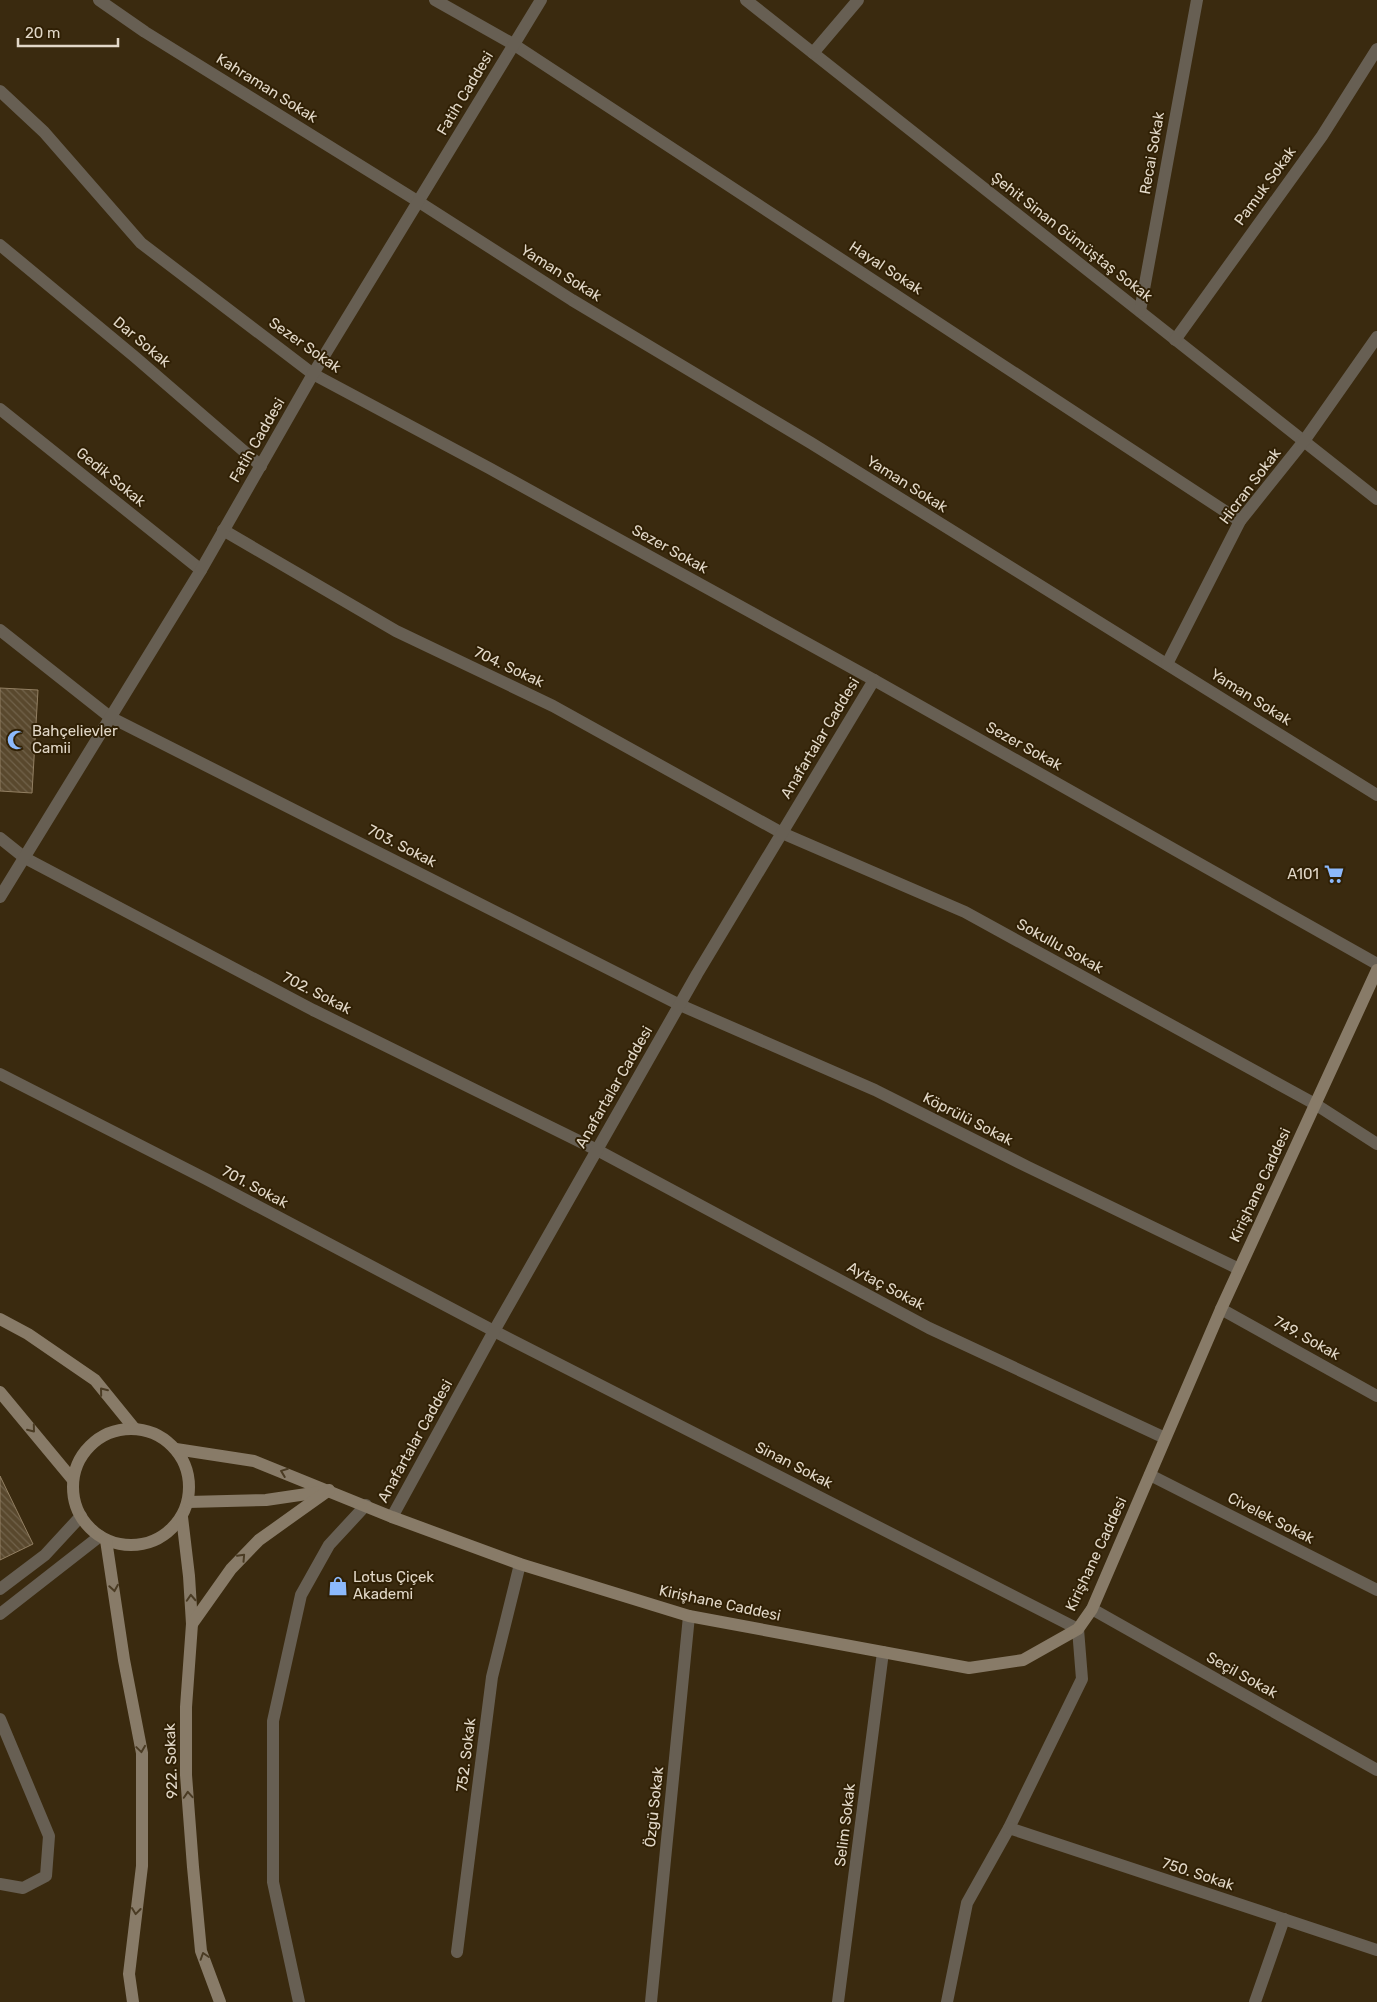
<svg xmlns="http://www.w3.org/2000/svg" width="1377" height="2002" font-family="Rubik,sans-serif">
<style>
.building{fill:url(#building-back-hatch);stroke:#927f62}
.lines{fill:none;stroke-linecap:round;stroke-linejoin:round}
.street{stroke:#675f53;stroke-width:12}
.secondary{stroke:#887b68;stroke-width:12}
.oneway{stroke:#4a3b23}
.labels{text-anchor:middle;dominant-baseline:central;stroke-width:4;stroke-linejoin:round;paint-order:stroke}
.street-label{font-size:15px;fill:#e2d8c8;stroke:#302005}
.poi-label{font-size:15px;fill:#e2d8c8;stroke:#302005;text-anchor:start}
</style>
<defs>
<pattern id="building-back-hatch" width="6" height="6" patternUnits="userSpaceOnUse" patternTransform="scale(1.25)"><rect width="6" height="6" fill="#59482d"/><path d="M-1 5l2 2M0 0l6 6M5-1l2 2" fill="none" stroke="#71624a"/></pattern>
</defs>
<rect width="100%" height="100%" fill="#3a2a0f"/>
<g class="building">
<path d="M 0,688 L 38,690 L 32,793 L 0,791 Z"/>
<path d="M 0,1476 L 33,1544 L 0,1560 Z"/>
</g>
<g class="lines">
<g class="street">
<path d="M 99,0 L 145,32 L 419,202 L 572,300 L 811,443 L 1377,795"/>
<path d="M 435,0 L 513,44 L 1240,521"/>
<path d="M 746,0 L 1377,499"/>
<path d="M 813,53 L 858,0"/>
<path d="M 0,91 L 44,132 L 141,243 L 313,374 L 489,468 L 874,680 L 1377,964"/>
<path d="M 0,245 L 135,357 L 261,466"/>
<path d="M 1140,311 L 1197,0"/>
<path d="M 1175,340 L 1322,136 L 1377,49"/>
<path d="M 0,409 L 201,570"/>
<path d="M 223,530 L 396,631 L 553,706 L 782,833 L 965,912 L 1315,1104 L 1377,1144"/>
<path d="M 0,630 L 110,717 L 680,1005 L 875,1090 L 1028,1167 L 1239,1269"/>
<path d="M 1167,664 L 1240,521 L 1304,441 L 1377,337"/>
<path d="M 0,838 L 25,858 L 313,1010 L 597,1150 L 929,1328 L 1165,1438"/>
<path d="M 0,897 L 201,570 L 313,374 L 541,0"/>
<path d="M 0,1074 L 206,1179 L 494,1331 L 1078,1629 L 1082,1679 L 1009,1828 L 967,1903 L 947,2002"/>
<path d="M 1221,1309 L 1377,1396"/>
<path d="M 1150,1475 L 1377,1590"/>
<path d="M 392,1517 L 494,1331 L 697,974 L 874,680"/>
<path d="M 0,1589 L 45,1555 L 81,1516"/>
<path d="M 1092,1609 L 1377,1770"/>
<path d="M 0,1614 L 100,1536"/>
<path d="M 0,1719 L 49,1836 L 46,1876 L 23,1888 L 0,1884"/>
<path d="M 1009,1828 L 1377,1950"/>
<path d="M 457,1952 L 492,1677 L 520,1564"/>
<path d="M 299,2002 L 273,1882 L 273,1721 L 301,1595 L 329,1545 L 366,1505"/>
<path d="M 651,2002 L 689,1616"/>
<path d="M 838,2002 L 883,1652"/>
<path d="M 1255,2002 L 1284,1919"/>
</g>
<g class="secondary">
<path d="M 0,1319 L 28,1334 L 95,1380 L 134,1428"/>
<path d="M 0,1392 L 73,1480"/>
<circle cx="131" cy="1487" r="58"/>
<path d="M 176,1449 L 254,1461 L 392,1517 L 520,1564 L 689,1616 L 969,1668 L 1023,1660 L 1078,1629 L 1092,1609 L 1221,1309 L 1377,970"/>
<path d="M 188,1502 L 266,1500 L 327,1491"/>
<path d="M 182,1517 L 189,1576 L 192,1624 L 186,1707 L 186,1775 L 193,1867 L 201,1951 L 220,2002"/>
<path d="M 106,1540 L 124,1660 L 142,1753 L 142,1866 L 129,1974 L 133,2002"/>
<path d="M 192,1624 L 231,1569 L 259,1540 L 329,1490"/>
</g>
</g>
<defs><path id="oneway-chevron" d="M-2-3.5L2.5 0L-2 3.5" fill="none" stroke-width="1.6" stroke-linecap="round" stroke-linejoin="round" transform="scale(1.25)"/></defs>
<g class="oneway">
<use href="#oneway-chevron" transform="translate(103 1391) rotate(-129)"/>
<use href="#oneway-chevron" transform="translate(32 1429) rotate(51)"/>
<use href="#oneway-chevron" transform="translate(284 1472) rotate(-159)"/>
<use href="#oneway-chevron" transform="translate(242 1557) rotate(-47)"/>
<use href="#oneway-chevron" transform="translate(114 1588) rotate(81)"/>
<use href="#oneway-chevron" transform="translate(191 1598) rotate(-93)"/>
<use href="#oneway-chevron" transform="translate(141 1749) rotate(82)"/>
<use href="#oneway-chevron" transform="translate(188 1795) rotate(-94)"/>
<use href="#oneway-chevron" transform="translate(136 1911) rotate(97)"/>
<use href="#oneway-chevron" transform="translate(204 1956) rotate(-108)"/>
</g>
<defs>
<symbol id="mosque-bare" viewBox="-9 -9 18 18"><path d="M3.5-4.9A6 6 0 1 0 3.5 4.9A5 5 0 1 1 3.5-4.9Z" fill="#8cb9fc" stroke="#302005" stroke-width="2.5" paint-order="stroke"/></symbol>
<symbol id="supermarket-bare" viewBox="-9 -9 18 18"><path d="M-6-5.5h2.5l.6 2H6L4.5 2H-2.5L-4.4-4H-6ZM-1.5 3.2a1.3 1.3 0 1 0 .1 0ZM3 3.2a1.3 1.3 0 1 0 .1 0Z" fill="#8cb9fc" stroke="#302005" stroke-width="2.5" paint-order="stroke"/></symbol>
<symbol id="shop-bare" viewBox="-9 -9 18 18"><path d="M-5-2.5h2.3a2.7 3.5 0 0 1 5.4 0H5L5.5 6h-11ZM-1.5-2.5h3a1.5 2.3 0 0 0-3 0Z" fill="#8cb9fc" stroke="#302005" stroke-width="2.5" paint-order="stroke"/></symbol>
</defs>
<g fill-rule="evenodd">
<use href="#mosque-bare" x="3" y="726" width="28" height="28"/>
<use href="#supermarket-bare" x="1320" y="860" width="28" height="28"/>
<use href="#shop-bare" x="324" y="1572" width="28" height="28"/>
</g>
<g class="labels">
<g class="street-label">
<text transform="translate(267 88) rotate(32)">Kahraman Sokak</text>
<text transform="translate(465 93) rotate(-59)">Fatih Caddesi</text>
<text transform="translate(1152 153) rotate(-80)">Recai Sokak</text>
<text transform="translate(1265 186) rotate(-54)">Pamuk Sokak</text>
<text transform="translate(1072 237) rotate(38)">Şehit Sinan Gümüştaş Sokak</text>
<text transform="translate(886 268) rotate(33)">Hayal Sokak</text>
<text transform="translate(561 273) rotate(32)">Yaman Sokak</text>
<text transform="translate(142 342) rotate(40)">Dar Sokak</text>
<text transform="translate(305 345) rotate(35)">Sezer Sokak</text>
<text transform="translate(257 440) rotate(-60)">Fatih Caddesi</text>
<text transform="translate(111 477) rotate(39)">Gedik Sokak</text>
<text transform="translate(907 484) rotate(32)">Yaman Sokak</text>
<text transform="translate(1250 486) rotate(-53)">Hicran Sokak</text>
<text transform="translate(670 549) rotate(29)">Sezer Sokak</text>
<text transform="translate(509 667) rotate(25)">704. Sokak</text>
<text transform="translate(1251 697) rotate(32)">Yaman Sokak</text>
<text transform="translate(820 738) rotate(-59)">Anafartalar Caddesi</text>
<text transform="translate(1024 746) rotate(29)">Sezer Sokak</text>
<text transform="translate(402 846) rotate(27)">703. Sokak</text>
<text transform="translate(1060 946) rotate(29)">Sokullu Sokak</text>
<text transform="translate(317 993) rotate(27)">702. Sokak</text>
<text transform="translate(614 1087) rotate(-60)">Anafartalar Caddesi</text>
<text transform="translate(968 1119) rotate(27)">Köprülü Sokak</text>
<text transform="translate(1260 1185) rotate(-65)">Kirişhane Caddesi</text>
<text transform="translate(255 1187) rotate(28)">701. Sokak</text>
<text transform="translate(886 1286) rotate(28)">Aytaç Sokak</text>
<text transform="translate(1307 1338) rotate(29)">749. Sokak</text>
<text transform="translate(415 1441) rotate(-61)">Anafartalar Caddesi</text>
<text transform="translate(794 1465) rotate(27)">Sinan Sokak</text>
<text transform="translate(1271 1518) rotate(27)">Civelek Sokak</text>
<text transform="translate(1096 1554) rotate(-65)">Kirişhane Caddesi</text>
<text transform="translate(720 1603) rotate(12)">Kirişhane Caddesi</text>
<text transform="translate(1242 1675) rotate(29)">Seçil Sokak</text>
<text transform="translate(466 1755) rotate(-83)">752. Sokak</text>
<text transform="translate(171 1761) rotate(-92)">922. Sokak</text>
<text transform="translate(654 1807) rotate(-84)">Özgü Sokak</text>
<text transform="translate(845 1825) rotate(-83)">Selim Sokak</text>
<text transform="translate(1198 1874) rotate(18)">750. Sokak</text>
</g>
<g class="poi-label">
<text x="32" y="731">Bahçelievler<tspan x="32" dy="17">Camii</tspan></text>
<text x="1319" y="874" text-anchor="end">A101</text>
<text x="353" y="1577">Lotus Çiçek<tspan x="353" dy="17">Akademi</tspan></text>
</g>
</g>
<path d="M18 38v8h100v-8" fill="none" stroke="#e2d8c8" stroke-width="2.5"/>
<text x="25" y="38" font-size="15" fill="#e2d8c8" stroke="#302005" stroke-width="4" paint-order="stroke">20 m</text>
</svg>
